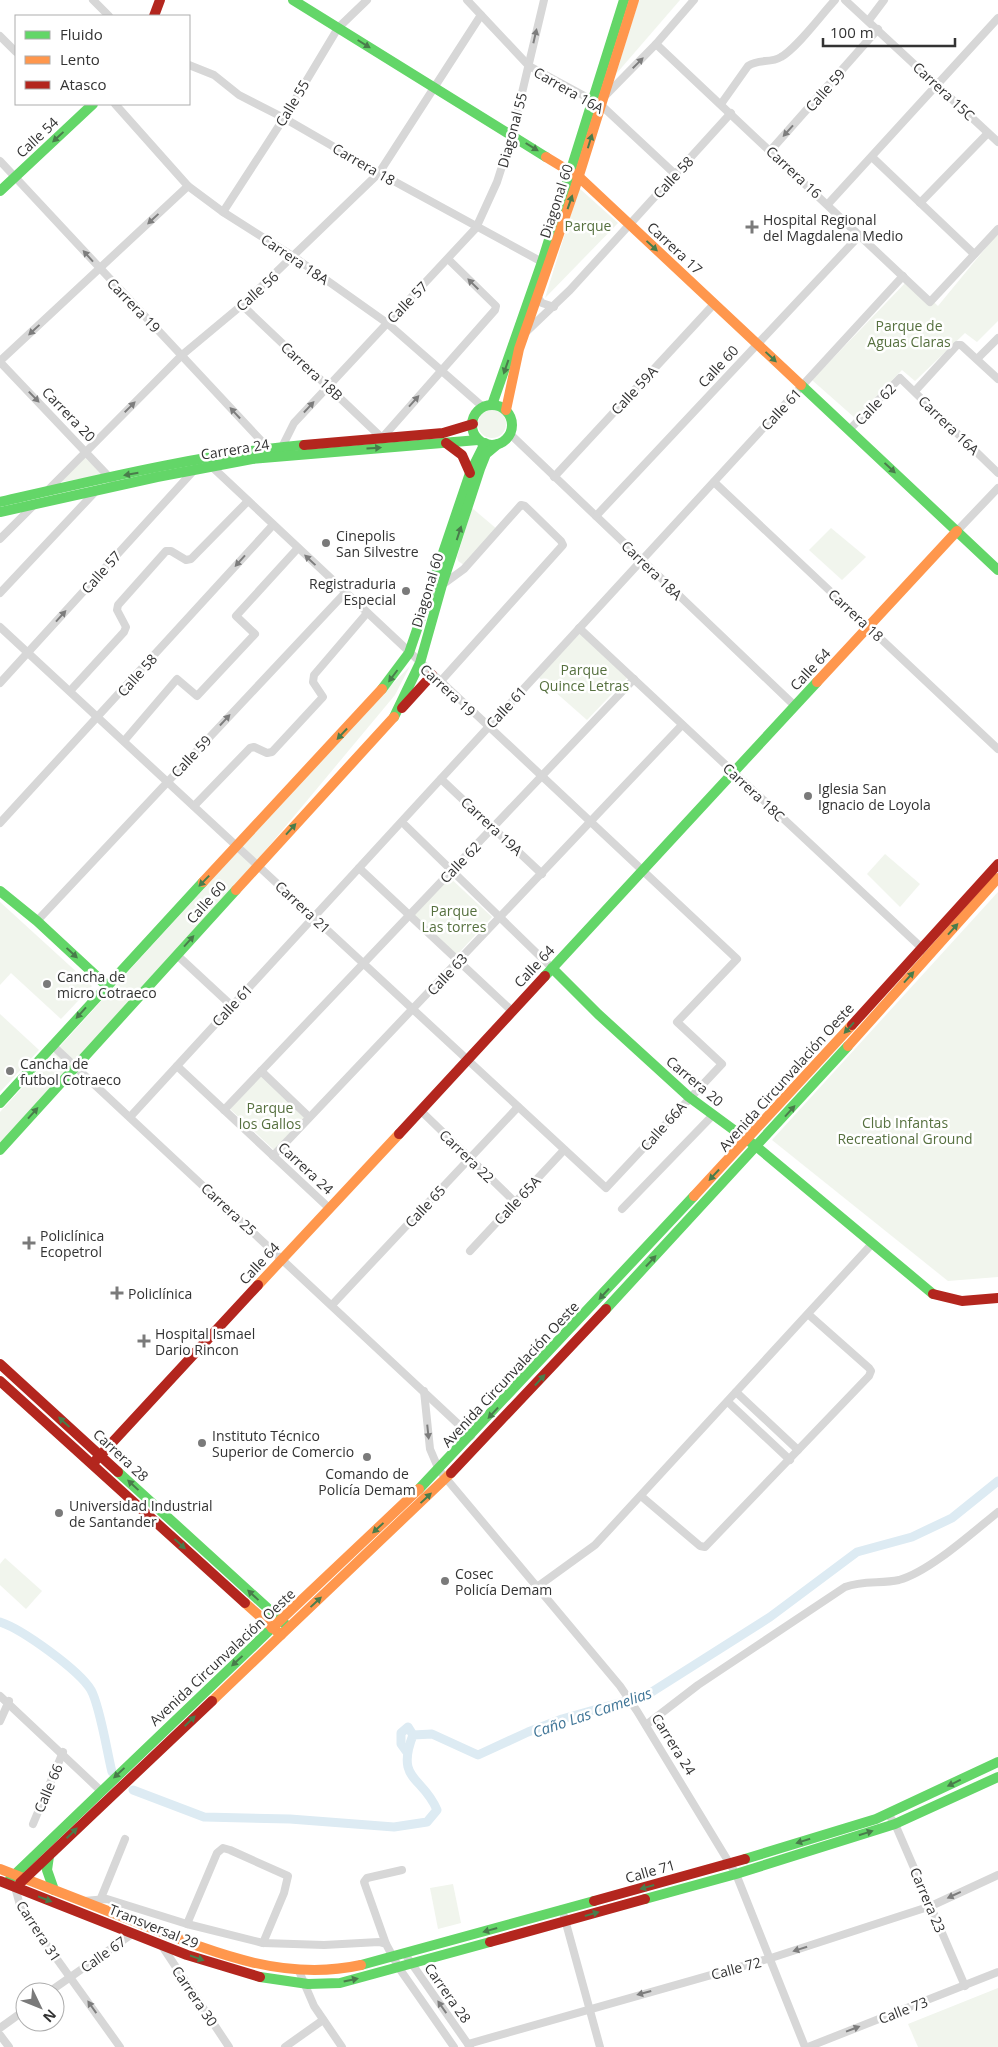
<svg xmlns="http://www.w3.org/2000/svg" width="998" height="2047" font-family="'Open Sans',sans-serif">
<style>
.green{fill:#f1f5ed}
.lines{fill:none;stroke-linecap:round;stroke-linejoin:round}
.canal{stroke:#ddebf3;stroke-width:9}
.street{stroke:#d7d7d7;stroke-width:8}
.fast{stroke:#63d668;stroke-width:10}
.slow{stroke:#ff974d;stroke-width:10}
.jam{stroke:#b3261e;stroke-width:10}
.oneway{fill:#7d7d7d}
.oneway2{fill:#497c4b}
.poi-dot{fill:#7a7a7a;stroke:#fff;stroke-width:2}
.labels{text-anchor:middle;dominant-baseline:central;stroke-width:5;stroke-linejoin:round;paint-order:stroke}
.street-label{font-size:14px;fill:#333;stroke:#fff}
.poi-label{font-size:14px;fill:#333;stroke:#fff;text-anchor:start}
.park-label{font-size:14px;fill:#56703f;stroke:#fff}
.water-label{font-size:15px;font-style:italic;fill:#3f7597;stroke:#fff}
</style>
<rect width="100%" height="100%" fill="#fff"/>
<g class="green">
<path d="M 639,0 L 680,0 L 616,74 Z"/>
<path d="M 579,188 L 618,223 L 545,298 Z"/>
<path d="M 998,233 L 998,321 L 977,342 L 965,333 L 915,381 L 902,370 L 855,418 L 812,380 L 909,279 L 938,306 Z"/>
<circle cx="492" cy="424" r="14"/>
<path d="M 84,457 L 104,475 L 60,482 Z"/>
<path d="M 472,508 L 498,530 L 464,565 L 458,561 L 457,557 Z"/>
<path d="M 831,528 L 866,557 L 842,580 L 809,550 Z"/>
<path d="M 578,630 L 628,677 L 587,720 L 536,675 Z"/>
<path d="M 410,666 L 395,695 L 255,863 L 0,1146 L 0,1112 L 355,723 Z"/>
<path d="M 885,854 L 920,884 L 900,907 L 867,874 Z"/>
<path d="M 448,876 L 492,917 L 456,956 L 412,917 Z"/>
<path d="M 998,892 L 998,1277 L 948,1281 L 772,1140 Z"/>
<path d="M 0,902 L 92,986 L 61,1019 L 11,973 L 0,985 Z"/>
<path d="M 0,1014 L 39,1050 L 0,1092 Z"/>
<path d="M 262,1075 L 305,1117 L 274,1150 L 230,1109 Z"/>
<path d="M 5,1558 L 42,1591 L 26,1609 L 0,1585 L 0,1564 Z"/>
<path d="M 453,1884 L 461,1923 L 438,1929 L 430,1888 Z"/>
<path d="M 998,1988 L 998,2047 L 918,2047 L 908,2024 Z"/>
</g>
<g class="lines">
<g class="canal">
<path d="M 0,1622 C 22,1629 79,1670 91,1690 C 100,1706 107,1752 112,1772"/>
<path d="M 406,1751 L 401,1744 L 401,1733 L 408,1727 L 413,1735"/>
<path d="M 133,1790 L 204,1817 L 290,1819 L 394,1827 L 427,1822 L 437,1810 C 423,1776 395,1781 413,1735 L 432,1734 L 478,1755 L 528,1732 L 562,1719 L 647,1695 L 770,1617 L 857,1552 L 912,1537 L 952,1518 L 998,1481"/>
</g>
<g class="street">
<path d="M 93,0 L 109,16"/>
<path d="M 467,0 L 529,66 L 601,105 L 676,175"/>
<path d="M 845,0 L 998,142"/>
<path d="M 869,20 L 884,0"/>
<path d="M 0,36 L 16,52"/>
<path d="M 656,44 L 930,302 L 998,229"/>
<path d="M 189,65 L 214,75 L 239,95 L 284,118 L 379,173 L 542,262"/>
<path d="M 605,96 L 656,44 L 694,0"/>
<path d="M 115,104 L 188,186 L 223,212 L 294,257 L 387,323 L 483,407"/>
<path d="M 721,104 L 748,66 C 759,58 770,64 781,57 C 798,47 821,15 835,0"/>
<path d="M 771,150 L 878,29"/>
<path d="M 872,157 L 974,254"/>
<path d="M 0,161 L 268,448"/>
<path d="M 920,203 L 988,133"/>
<path d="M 828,204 L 998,18"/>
<path d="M 223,212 L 284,118 L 338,28 L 367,0"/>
<path d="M 538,298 L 542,303 L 554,307"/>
<path d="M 242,305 L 382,438 L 495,310 L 496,306 L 448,259"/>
<path d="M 526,332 L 570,290 L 731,113"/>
<path d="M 977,359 L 998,338"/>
<path d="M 0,361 L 188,186"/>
<path d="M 0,362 L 112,480"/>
<path d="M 915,391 L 957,345 L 961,345 L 998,379"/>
<path d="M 849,430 L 900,378 L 998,473"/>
<path d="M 510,434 L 795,706"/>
<path d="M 282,447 L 294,423 L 476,228 L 497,182 L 512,135 L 544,0"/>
<path d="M 554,477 L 714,304"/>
<path d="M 714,482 L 998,749"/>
<path d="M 47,491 L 182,355 L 242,305 L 379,173 L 481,15"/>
<path d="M 596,516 L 860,235"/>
<path d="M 957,531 L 998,488"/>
<path d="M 0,539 L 34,505"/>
<path d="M 0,593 L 95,492"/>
<path d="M 0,627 L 606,1188 L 722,1064 L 677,1022 L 737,959 L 209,464"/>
<path d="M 579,628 L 925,951"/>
<path d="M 440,682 L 563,545 L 561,541 L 525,506 L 521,505 L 464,569 L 442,585"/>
<path d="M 0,683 L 196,468"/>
<path d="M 70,691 L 124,632 L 126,627 L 117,610 L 118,605 L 166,551 L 171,551 L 186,560 L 191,559 L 248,501"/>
<path d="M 124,741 L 177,679 L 197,696 L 255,634 L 236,616 L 298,548"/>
<path d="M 441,779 L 542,874"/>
<path d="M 194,806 L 250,748 L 254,747 L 267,753 L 272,752 L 323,697 L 313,682 L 314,675 L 367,613"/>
<path d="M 0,823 L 273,525"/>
<path d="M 406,826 L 552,968"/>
<path d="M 359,868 L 512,1011"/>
<path d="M 37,921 L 345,593"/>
<path d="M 177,955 L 232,1006"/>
<path d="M 52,1045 L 471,1436"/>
<path d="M 177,1066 L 329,1208"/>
<path d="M 261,1071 L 309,1117"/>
<path d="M 224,1110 L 634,679"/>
<path d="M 420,1110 L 515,1202"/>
<path d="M 130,1117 L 903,276"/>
<path d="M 273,1156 L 682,725"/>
<path d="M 622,1209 L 713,1115"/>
<path d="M 470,1251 L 564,1150"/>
<path d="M 332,1305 L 518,1107"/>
<path d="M 424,1391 L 430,1449 L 439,1470 L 620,1686 L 637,1711 L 736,1874 L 805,2047"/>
<path d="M 736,1392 L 798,1450"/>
<path d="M 728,1402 L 790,1460"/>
<path d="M 641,1496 L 700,1546 L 705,1547 L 869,1376 L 871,1371 L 869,1368 L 808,1314"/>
<path d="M 537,1587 L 595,1545 L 871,1245"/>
<path d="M 0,1696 L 100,1790"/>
<path d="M 0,1721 L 9,1701"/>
<path d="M 646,1725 L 698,1685 L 845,1587 C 863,1580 881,1584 899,1580 C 929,1572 973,1532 998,1512"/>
<path d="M 888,1814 L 895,1824 L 965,1986"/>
<path d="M 33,1824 L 63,1752"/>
<path d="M 15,1887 L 21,1909 L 120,2047"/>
<path d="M 101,1898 L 125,1839"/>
<path d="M 84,1901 L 107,1899 L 187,1924 L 263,1943 L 324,1945 L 379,1942 L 386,1944 L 399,1968 L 454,2047"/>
<path d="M 564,1916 L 600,2047"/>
<path d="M 187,1924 L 217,1853 L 223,1848 L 230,1850 L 288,1876 L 284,1893 L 263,1943"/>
<path d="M 386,1944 L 364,1882 L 367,1878 L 402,1870"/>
<path d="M 162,1946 L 229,2047"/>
<path d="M 405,1954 L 470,2047"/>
<path d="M 299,1971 L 314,2006 L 342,2047"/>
<path d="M 49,1992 L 132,1934"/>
<path d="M 0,2028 L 25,2010"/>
<path d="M 0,2035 L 9,2047"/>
<path d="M 468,2044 L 771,1958 L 931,1906 L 998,1875"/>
<path d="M 285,2047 L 323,2020"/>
<path d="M 808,2047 L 998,1972"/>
</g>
<g class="fast">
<path d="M 293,0 L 546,157"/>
<path d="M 0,191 L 93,104"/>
<path d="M 801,385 L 998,570"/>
<path d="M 492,405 L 542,262 L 624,0"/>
<circle cx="492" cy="425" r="20"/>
<path d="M 0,502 C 100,479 202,454 304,445"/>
<path d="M 0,512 L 157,477 L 252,459 L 478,440"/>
<path d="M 382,689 L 409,653 L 470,473 L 485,443"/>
<path d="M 394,717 L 420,663 L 442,585 L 480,469 L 486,454 L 498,444"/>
<path d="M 0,891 L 37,921 L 106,985"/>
<path d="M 552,968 L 598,1014 L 689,1097 L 757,1147 L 933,1294"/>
<path d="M 545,976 L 817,682"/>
<path d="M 0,1103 L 203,882"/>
<path d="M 0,1150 L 236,890"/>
<path d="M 606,1309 L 848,1046"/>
<path d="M 118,1472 L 286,1625"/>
<path d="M 419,1489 L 694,1196"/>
<path d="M 49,1856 L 47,1870 L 54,1890"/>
<path d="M 745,1859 L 876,1819 L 998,1762"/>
<path d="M 10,1879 L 272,1628"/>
<path d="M 645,1899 L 736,1874 L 895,1824 L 998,1777"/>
<path d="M 361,1965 L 594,1901"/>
<path d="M 260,1977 L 308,1984 L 340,1983 L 490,1942"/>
</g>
<g class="slow">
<path d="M 546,157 L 579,177 L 801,385"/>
<path d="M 506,410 L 519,349 L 575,188 L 634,0"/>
<path d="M 817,682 L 957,531"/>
<path d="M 203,882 L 382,689"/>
<path d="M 236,890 L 394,717"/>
<path d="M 848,1046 L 998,878"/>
<path d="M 694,1196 L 852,1025"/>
<path d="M 258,1285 L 399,1134"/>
<path d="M 245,1603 L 281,1635 L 451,1473"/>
<path d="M 272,1628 L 419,1489"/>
<path d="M 212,1701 L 281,1635"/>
<path d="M 0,1869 C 44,1886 87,1903 131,1920 C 206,1949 279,1983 361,1965"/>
</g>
<g class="jam">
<path d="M 154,16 L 160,0"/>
<path d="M 446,443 L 462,455 L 470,473"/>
<path d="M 304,445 L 443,433 L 473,424"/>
<path d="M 402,708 L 432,675"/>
<path d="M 852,1025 L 998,864"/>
<path d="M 399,1134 L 545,976"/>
<path d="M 933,1294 L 962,1301 L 998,1298"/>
<path d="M 0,1364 L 118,1472"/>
<path d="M 0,1381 L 245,1603"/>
<path d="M 96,1460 L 258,1285"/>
<path d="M 451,1473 L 606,1309"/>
<path d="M 0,1881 L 187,1955 L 260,1977"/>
<path d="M 20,1883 L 212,1701"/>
<path d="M 594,1901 L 745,1859"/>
<path d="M 490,1942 L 645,1899"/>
</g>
</g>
<defs><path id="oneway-solid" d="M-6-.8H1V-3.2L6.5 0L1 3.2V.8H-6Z" transform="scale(1.25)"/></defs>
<g class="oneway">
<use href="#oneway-solid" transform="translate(535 36) rotate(-77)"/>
<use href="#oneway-solid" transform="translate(638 63) rotate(-45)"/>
<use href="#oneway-solid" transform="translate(788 131) rotate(132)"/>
<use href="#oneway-solid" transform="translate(153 219) rotate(137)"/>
<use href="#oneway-solid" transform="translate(88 256) rotate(-132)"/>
<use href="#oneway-solid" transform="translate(473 284) rotate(-135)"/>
<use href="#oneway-solid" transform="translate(34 330) rotate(137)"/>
<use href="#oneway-solid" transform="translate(34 397) rotate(46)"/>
<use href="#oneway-solid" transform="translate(414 401) rotate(-48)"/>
<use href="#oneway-solid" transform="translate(130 407) rotate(-45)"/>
<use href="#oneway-solid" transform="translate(309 407) rotate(-47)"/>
<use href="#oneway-solid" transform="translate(235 413) rotate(-133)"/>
<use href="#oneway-solid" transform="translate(310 560) rotate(-137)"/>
<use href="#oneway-solid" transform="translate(240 561) rotate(132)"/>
<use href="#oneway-solid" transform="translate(61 616) rotate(-48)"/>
<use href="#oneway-solid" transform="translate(225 720) rotate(-47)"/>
<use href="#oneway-solid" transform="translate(428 1432) rotate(84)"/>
<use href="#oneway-solid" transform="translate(954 1895) rotate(155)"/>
<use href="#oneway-solid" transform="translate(800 1949) rotate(162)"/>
<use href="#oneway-solid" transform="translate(644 1993) rotate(165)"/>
<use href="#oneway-solid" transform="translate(92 2007) rotate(-125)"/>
<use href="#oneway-solid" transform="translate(442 2007) rotate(-125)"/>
<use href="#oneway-solid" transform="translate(853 2029) rotate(-21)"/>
</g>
<g class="oneway2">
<use href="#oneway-solid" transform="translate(364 44) rotate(32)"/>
<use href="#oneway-solid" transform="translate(58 137) rotate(137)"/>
<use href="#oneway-solid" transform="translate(590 141) rotate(-73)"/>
<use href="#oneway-solid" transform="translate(532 147) rotate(32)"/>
<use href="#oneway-solid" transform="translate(570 202) rotate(-71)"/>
<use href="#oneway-solid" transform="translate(652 246) rotate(43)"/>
<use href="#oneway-solid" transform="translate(771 357) rotate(43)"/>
<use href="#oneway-solid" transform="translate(506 367) rotate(109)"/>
<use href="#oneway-solid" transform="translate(374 448) rotate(-4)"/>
<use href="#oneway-solid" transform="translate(890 468) rotate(43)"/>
<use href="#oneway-solid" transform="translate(131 474) rotate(170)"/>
<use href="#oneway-solid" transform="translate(459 533) rotate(-72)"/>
<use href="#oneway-solid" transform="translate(393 676) rotate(127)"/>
<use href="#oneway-solid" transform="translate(342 734) rotate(133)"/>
<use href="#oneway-solid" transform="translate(291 829) rotate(-48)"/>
<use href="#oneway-solid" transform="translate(204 881) rotate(134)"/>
<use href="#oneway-solid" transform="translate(953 929) rotate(-48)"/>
<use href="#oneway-solid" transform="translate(189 941) rotate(-48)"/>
<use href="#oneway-solid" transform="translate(72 953) rotate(43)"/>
<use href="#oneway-solid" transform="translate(909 977) rotate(-48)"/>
<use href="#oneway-solid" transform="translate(81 1013) rotate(132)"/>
<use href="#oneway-solid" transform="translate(849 1028) rotate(132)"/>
<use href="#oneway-solid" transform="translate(790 1111) rotate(-48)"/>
<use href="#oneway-solid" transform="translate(33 1113) rotate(-48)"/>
<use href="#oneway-solid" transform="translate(714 1175) rotate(133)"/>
<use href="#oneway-solid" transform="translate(651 1261) rotate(-47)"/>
<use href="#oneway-solid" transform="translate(604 1294) rotate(133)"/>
<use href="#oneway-solid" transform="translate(540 1380) rotate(-47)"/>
<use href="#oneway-solid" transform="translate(493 1413) rotate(133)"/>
<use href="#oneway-solid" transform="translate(64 1422) rotate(-138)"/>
<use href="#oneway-solid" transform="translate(133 1485) rotate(-137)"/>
<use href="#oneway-solid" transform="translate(426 1498) rotate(-43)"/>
<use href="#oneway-solid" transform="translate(378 1528) rotate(137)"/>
<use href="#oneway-solid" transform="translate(180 1544) rotate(42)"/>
<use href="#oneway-solid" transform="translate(253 1595) rotate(-137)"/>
<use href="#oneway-solid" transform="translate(316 1602) rotate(-43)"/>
<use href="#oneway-solid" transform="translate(237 1661) rotate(137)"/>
<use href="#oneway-solid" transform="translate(190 1721) rotate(-44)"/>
<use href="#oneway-solid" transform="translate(119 1773) rotate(137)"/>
<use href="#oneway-solid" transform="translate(954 1783) rotate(154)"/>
<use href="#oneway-solid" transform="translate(72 1833) rotate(-44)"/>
<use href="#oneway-solid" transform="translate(866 1833) rotate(-18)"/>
<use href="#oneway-solid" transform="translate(803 1841) rotate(163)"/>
<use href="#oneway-solid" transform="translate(647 1887) rotate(164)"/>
<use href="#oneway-solid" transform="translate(45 1899) rotate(21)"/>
<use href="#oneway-solid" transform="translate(592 1914) rotate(-16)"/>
<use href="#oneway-solid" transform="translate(490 1930) rotate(164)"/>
<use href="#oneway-solid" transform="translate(197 1958) rotate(19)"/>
<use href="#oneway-solid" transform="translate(351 1980) rotate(-12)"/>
</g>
<g class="poi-dot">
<path d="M749.5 219.5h5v5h5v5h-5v5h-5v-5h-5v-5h5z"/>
<circle cx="326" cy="543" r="5"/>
<circle cx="406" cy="591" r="5"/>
<circle cx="808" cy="796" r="5"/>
<circle cx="47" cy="984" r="5"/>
<circle cx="10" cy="1071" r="5"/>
<path d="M26.5 1235.5h5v5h5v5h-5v5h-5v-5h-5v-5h5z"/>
<path d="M114.5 1285.5h5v5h5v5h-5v5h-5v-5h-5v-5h5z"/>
<path d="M141.5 1333.5h5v5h5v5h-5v5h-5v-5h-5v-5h5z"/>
<circle cx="202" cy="1443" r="5"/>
<circle cx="367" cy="1457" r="5"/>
<circle cx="59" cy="1513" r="5"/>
<circle cx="445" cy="1581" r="5"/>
</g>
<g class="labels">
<g class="street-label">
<text transform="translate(569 90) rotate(30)">Carrera 16A</text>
<text transform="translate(825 90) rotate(-48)">Calle 59</text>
<text transform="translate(944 91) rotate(43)">Carrera 15C</text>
<text transform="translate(292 103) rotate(-59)">Calle 55</text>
<text transform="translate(512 130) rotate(-75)">Diagonal 55</text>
<text transform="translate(37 137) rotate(-43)">Calle 54</text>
<text transform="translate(364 164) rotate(30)">Carrera 18</text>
<text transform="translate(794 172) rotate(43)">Carrera 16</text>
<text transform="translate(673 177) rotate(-47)">Calle 58</text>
<text transform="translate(556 201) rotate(-72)">Diagonal 60</text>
<text transform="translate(675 248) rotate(43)">Carrera 17</text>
<text transform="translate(295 259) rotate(34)">Carrera 18A</text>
<text transform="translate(257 291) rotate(-42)">Calle 56</text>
<text transform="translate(407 302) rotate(-46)">Calle 57</text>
<text transform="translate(134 305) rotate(46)">Carrera 19</text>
<text transform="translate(718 366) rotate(-47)">Calle 60</text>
<text transform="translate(312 371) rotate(43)">Carrera 18B</text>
<text transform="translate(634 390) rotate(-47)">Calle 59A</text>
<text transform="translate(875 404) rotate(-46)">Calle 62</text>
<text transform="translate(781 409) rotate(-47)">Calle 61</text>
<text transform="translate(69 414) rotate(46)">Carrera 20</text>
<text transform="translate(949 425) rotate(44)">Carrera 16A</text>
<text transform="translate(235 449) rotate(-9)">Carrera 24</text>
<text transform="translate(652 570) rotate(44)">Carrera 18A</text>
<text transform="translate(101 572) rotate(-48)">Calle 57</text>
<text transform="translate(427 590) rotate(-73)">Diagonal 60</text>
<text transform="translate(856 615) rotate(43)">Carrera 18</text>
<text transform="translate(810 669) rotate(-47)">Calle 64</text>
<text transform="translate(137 675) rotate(-48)">Calle 58</text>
<text transform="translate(448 690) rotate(43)">Carrera 19</text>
<text transform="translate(506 707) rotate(-47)">Calle 61</text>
<text transform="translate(191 756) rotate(-47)">Calle 59</text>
<text transform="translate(754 792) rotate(43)">Carrera 18C</text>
<text transform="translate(492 826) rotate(43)">Carrera 19A</text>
<text transform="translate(460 862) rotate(-46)">Calle 62</text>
<text transform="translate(206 902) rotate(-48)">Calle 60</text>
<text transform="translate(303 907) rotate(43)">Carrera 21</text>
<text transform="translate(534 966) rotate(-47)">Calle 64</text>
<text transform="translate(447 974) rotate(-47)">Calle 63</text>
<text transform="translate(232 1005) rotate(-47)">Calle 61</text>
<text transform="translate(786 1077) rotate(-48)">Avenida Circunvalación Oeste</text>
<text transform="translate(695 1081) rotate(40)">Carrera 20</text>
<text transform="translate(663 1126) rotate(-48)">Calle 66A</text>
<text transform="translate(467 1156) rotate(44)">Carrera 22</text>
<text transform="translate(306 1168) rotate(43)">Carrera 24</text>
<text transform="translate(517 1200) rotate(-47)">Calle 65A</text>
<text transform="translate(425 1206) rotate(-47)">Calle 65</text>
<text transform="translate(229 1209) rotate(43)">Carrera 25</text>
<text transform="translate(259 1263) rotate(-47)">Calle 64</text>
<text transform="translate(510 1374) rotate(-47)">Avenida Circunvalación Oeste</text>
<text transform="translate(121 1455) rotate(43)">Carrera 28</text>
<text transform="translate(222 1657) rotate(-43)">Avenida Circunvalación Oeste</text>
<text transform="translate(674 1744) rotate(58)">Carrera 24</text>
<text transform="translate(48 1788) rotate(-67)">Calle 66</text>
<text transform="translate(650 1871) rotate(-16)">Calle 71</text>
<text transform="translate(928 1900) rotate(67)">Carrera 23</text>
<text transform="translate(154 1926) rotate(22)">Transversal 29</text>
<text transform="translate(39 1931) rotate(57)">Carrera 31</text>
<text transform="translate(103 1954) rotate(-35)">Calle 67</text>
<text transform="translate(736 1968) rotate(-15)">Calle 72</text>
<text transform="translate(448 1993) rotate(55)">Carrera 28</text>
<text transform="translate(195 1996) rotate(56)">Carrera 30</text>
<text transform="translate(903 2010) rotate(-21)">Calle 73</text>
</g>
<g class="poi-label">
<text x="763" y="219">Hospital Regional<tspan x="763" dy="16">del Magdalena Medio</tspan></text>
<text x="336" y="535">Cinepolis<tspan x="336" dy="16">San Silvestre</tspan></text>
<text x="396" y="583" text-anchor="end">Registraduria<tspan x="396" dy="16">Especial</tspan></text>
<text x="818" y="788">Iglesia San<tspan x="818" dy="16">Ignacio de Loyola</tspan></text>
<text x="57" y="976">Cancha de<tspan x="57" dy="16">micro Cotraeco</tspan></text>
<text x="20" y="1063">Cancha de<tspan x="20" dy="16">futbol Cotraeco</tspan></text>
<text x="40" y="1235">Policlínica<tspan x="40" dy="16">Ecopetrol</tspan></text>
<text x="128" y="1293">Policlínica</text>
<text x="155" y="1333">Hospital Ismael<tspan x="155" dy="16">Dario Rincon</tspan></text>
<text x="212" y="1435">Instituto Técnico<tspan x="212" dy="16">Superior de Comercio</tspan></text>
<text x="367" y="1473" text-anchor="middle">Comando de<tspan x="367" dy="16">Policía Demam</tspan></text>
<text x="69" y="1505">Universidad Industrial<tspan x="69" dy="16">de Santander</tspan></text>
<text x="455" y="1573">Cosec<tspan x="455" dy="16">Policía Demam</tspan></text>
</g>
<g class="park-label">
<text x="588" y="225">Parque</text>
<text x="909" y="325">Parque de<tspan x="909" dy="16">Aguas Claras</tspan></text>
<text x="584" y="669">Parque<tspan x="584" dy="16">Quince Letras</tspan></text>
<text x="454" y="910">Parque<tspan x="454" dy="16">Las torres</tspan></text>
<text x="270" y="1107">Parque<tspan x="270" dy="16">los Gallos</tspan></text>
<text x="905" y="1122">Club Infantas<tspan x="905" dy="16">Recreational Ground</tspan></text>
</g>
<g class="water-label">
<text transform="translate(592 1712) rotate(-19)">Caño Las Camelias</text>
</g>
</g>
<rect x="15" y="15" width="175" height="90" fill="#ffffff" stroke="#adadad"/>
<rect x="25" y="31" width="25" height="8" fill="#63d668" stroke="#adadad"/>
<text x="60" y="40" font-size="15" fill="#333333">Fluido</text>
<rect x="25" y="56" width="25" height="8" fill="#ff974d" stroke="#adadad"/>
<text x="60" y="65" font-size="15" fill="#333333">Lento</text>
<rect x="25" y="81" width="25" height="8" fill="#b3261e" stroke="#adadad"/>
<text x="60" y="90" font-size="15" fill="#333333">Atasco</text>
<g transform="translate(40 2007) rotate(133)"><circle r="24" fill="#ffffff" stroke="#adadad"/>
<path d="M0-4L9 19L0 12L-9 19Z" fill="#7a7a7a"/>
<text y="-8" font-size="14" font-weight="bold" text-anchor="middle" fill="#333333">N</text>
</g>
<path d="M823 38v8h132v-8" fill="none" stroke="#333333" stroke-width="2.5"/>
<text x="830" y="38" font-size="15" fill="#333333" stroke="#ffffff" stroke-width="4" paint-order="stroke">100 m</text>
</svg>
